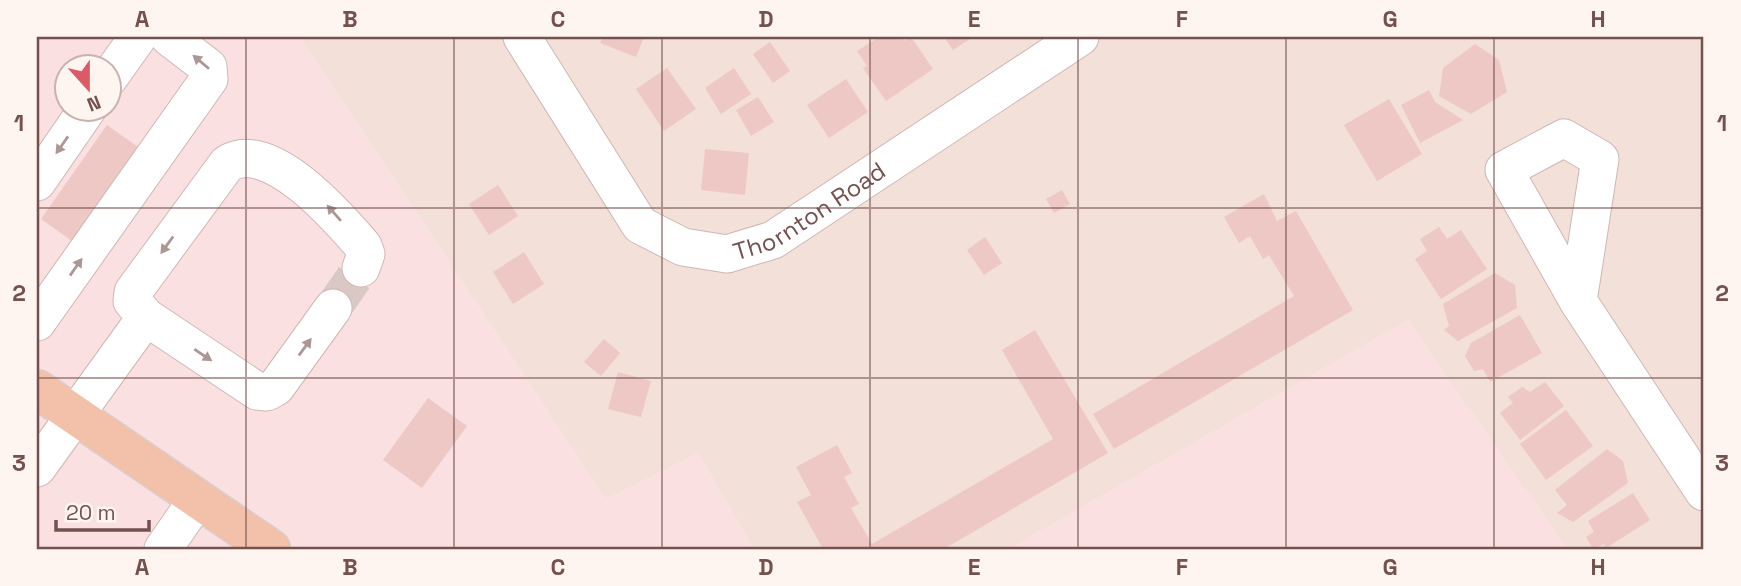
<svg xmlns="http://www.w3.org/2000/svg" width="1741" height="586" font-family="'Space Grotesk',sans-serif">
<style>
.residential{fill:#f2e0d9}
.commercial{fill:#fae0e0;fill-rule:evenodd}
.building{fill:#eec8c4}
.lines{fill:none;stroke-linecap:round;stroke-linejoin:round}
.minor-tunnel{stroke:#d9c8c4;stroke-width:37;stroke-dasharray:37 18;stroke-linecap:butt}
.minor-casing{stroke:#cfb7b3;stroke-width:39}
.major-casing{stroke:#d8cece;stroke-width:41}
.minor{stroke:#fff;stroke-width:37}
.major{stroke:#f3c1a9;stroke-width:38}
.oneway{fill:#ac9795}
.grid{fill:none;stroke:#74514f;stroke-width:2;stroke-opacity:0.55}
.labels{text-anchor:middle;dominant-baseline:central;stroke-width:7;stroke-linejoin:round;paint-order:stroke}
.street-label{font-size:24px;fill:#74514f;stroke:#fef5f1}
.neatline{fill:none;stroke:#74514f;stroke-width:2.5}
.grid-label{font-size:23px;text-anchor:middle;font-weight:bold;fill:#74514f}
</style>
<rect width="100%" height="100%" fill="#fbf0eb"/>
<path class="residential" d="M 300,37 L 1704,37 L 1704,549 L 1561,549 L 1408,320 L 1009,549 L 754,549 L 698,453 L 606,499 Z"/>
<g class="commercial">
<path d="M 37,37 L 300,37 L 606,499 L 698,453 L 754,549 L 37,549 ZM 66,66 L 108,66 L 108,108 L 66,108 Z"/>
<path d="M 1408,320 L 1568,549 L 1009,549 Z"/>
</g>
<g class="building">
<path d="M 603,37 L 644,37 L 636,57 L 600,43 Z"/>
<path d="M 879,37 L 902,37 L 904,41 L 911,37 L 933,69 L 886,101 L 863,68 L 867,66 L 857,51 Z"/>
<path d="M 944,37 L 973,37 L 953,50 Z"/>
<path d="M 770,42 L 790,71 L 773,83 L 753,54 Z"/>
<path d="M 1475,44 L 1499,60 L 1507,92 L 1471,114 L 1439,96 L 1443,68 Z"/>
<path d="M 667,68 L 696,109 L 664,131 L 636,89 Z"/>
<path d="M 734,68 L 751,94 L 721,114 L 705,88 Z"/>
<path d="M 846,79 L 868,112 L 829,138 L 807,105 Z"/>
<path d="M 1429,90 L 1435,102 L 1463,120 L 1420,143 L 1401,105 Z"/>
<path d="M 758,97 L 774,122 L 751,136 L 736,110 Z"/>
<path d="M 1389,99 L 1422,154 L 1377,181 L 1344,125 Z"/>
<path d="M 107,125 L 138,147 L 72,241 L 41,219 Z"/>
<path d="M 705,149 L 749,153 L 745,195 L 701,190 Z"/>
<path d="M 498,185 L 518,216 L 489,235 L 469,204 Z"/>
<path d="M 1062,190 L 1070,204 L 1054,213 L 1046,199 Z"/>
<path d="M 1264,194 L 1277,221 L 1296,211 L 1353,310 L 1114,449 L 1093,414 L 1294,296 L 1269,255 L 1263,259 L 1250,236 L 1239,243 L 1224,217 Z"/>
<path d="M 1439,227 L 1447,239 L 1461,230 L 1487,269 L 1441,299 L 1415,259 L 1427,251 L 1420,239 Z"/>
<path d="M 985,237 L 1002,263 L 984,275 L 967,250 Z"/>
<path d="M 524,252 L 544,284 L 513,304 L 493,272 Z"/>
<path d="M 1495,273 L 1515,285 L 1517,308 L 1458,341 L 1444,330 L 1449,326 L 1443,304 Z"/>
<path d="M 1520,315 L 1542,353 L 1490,382 L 1483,369 L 1474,371 L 1465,356 L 1471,343 Z"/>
<path d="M 1035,330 L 1108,453 L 944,549 L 823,549 L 797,502 L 811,495 L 796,467 L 837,445 L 852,473 L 844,477 L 859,504 L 851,508 L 872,544 L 1053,439 L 1002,350 Z"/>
<path d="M 604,339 L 620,353 L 601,376 L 584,362 Z"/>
<path d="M 618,372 L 651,381 L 641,417 L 608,409 Z"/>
<path d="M 1545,382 L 1564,406 L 1520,440 L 1500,413 L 1513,403 L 1508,397 L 1522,387 L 1530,392 Z"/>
<path d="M 428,398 L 467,426 L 422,488 L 383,460 Z"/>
<path d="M 1566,410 L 1593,446 L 1546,480 L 1520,444 Z"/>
<path d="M 1607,449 L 1623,461 L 1628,483 L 1573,522 L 1557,513 L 1567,505 L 1555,490 Z"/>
<path d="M 1633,493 L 1650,520 L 1606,548 L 1604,544 L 1593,549 L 1586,537 L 1594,532 L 1588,521 Z"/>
</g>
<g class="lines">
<path class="minor-tunnel" d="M 333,308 L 361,268"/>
<defs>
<g id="minor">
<path id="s1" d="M 522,37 L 640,225 L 683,247 L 727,254 L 773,240 L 1080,37"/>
<path d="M 108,79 L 138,37"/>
<path d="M 37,182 L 88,108"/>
<path d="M 1578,301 L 1600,159 L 1564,138 L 1504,170 L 1578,301 L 1704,492"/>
<path d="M 333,308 L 276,387 L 267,392 L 257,391 L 146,317 L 132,301 L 133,292 L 227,164 C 269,137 338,217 363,246 L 366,254 L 361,268"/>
<path d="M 37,322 L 209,79 L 208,67 L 169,37"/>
<path d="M 37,468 L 146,317"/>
<path d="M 163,549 L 197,500"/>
</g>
<path id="major" d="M 37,389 L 271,549"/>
</defs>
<use href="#minor" class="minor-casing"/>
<use href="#major" class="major-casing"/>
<use href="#minor" class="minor"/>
<use href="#major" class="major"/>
</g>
<defs><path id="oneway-solid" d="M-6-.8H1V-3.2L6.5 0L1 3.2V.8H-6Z" transform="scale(1.75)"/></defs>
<g class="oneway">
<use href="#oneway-solid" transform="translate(201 62) rotate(-140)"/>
<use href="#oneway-solid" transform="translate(62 145) rotate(125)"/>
<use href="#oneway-solid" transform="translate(334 213) rotate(-131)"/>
<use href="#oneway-solid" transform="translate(167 245) rotate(126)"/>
<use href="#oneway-solid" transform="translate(76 267) rotate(-55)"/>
<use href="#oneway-solid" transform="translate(305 347) rotate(-54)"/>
<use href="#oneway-solid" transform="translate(203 355) rotate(34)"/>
</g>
<path class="grid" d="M 246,37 L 246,549M 454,37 L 454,549M 662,37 L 662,549M 870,37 L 870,549M 1078,37 L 1078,549M 1286,37 L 1286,549M 1494,37 L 1494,549M 37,208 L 1704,208M 37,378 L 1704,378"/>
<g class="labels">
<g class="street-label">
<text stroke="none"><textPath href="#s1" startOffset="408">Thornton Road</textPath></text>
</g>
</g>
<rect width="1741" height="586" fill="none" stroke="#fef5f1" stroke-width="77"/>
<g transform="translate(88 88) rotate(159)"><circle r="33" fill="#fef5f1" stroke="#c7b3b0" stroke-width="2"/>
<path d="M0-5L12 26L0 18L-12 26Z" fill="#da5b66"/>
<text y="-10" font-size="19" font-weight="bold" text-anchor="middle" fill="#74514f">N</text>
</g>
<path d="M56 520v10h93v-10" fill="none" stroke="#74514f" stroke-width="3.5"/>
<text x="66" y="520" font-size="21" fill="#74514f" stroke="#fef5f1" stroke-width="5" paint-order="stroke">20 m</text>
<rect x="38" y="38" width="1664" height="510" class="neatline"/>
<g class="grid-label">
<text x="142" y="27">A</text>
<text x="350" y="27">B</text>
<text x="558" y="27">C</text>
<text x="766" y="27">D</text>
<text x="974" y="27">E</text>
<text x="1182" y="27">F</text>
<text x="1390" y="27">G</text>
<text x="1598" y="27">H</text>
<text x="19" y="131">1</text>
<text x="1722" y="131">1</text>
<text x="19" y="301">2</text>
<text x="1722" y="301">2</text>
<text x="19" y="471">3</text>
<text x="1722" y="471">3</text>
<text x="142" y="575">A</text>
<text x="350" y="575">B</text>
<text x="558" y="575">C</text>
<text x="766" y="575">D</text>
<text x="974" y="575">E</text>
<text x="1182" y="575">F</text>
<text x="1390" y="575">G</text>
<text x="1598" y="575">H</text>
</g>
</svg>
